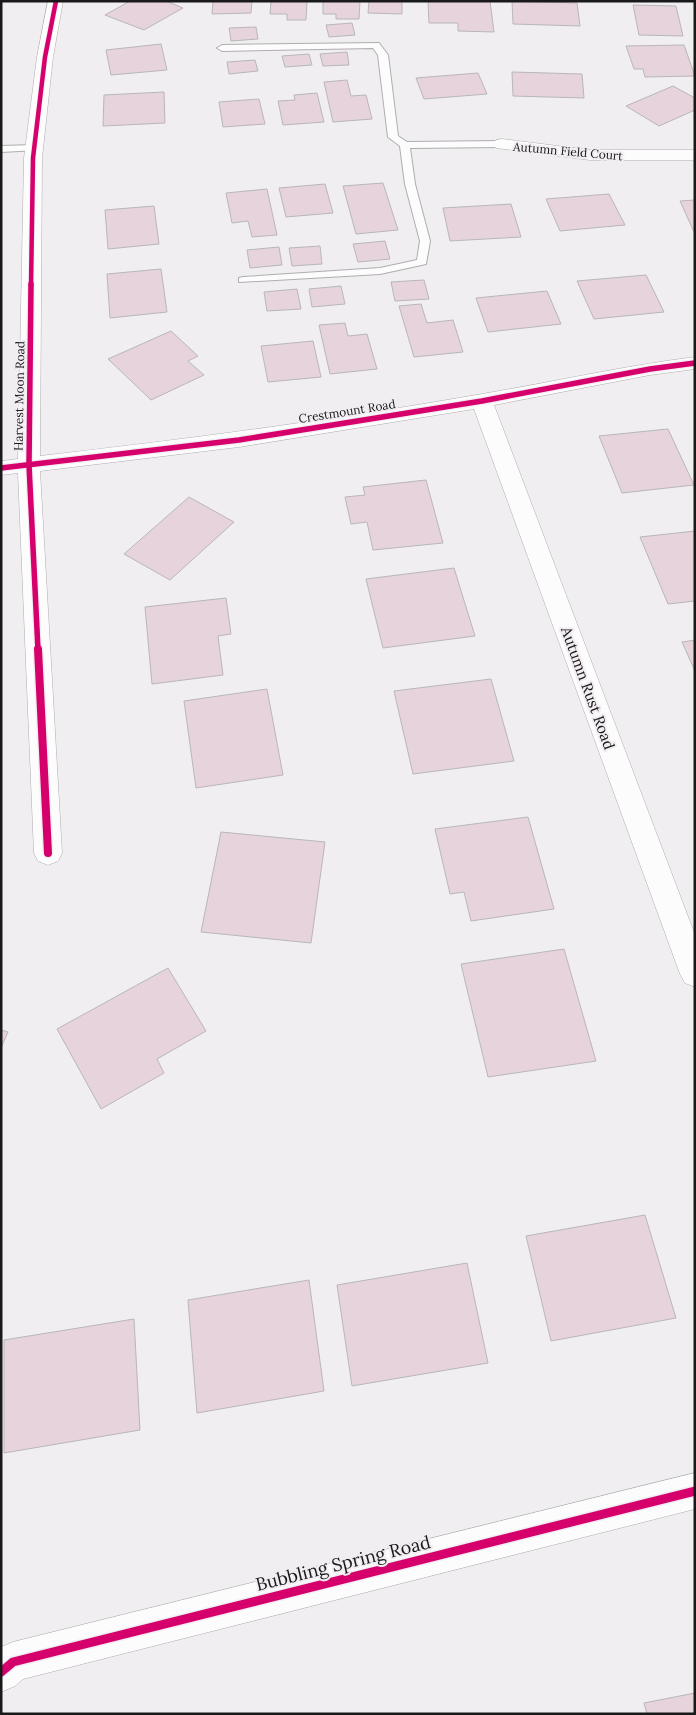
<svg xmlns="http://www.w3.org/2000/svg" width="696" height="1715" font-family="Lora,serif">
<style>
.building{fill:#e6d3dc;stroke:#b8b7b8}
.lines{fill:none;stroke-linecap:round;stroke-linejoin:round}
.service-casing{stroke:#aeadaf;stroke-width:2}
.minor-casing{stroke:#aeadaf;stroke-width:1}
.service{fill:#fdfcfd;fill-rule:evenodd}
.minor{fill:#fdfcfd;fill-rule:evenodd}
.cycleway-far3-casing{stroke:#f1edf1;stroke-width:6}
.cycleway-far2-casing{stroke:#f1edf1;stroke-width:8}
.cycleway-far1-casing{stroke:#f1edf1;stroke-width:11}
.cycleway-casing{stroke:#f1edf1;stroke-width:12}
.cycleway-far3{stroke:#d6006c;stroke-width:4.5}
.cycleway-far2{stroke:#d6006c;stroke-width:5.5}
.cycleway-far1{stroke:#d6006c;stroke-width:8}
.cycleway{stroke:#d6006c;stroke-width:9}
.labels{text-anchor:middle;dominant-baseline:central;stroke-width:4;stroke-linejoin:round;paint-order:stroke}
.far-street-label{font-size:12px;fill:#1a191a;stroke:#f1edf1}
.street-label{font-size:15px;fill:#1a191a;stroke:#f1edf1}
.near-street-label{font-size:18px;fill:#1a191a;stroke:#f1edf1}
</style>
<rect width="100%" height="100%" fill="#f0eef0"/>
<g class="building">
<path d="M 130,1 L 166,1 L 183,8 L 144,30 L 105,15 Z"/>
<path d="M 213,1 L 252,1 L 251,13 L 212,14 Z"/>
<path d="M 271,1 L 307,1 L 306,20 L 287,20 L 287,14 L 270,14 Z"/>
<path d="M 323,1 L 360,1 L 359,19 L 336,19 L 336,14 L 323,14 Z"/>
<path d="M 369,1 L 402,1 L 402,14 L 368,13 Z"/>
<path d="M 428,1 L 490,1 L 494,32 L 458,31 L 458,23 L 429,23 Z"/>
<path d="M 512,1 L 577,3 L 580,26 L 513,24 Z"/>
<path d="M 633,5 L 676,6 L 683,36 L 639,35 Z"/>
<path d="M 352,23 L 355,35 L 329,37 L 326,25 Z"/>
<path d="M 256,27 L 258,39 L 231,41 L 229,28 Z"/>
<path d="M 161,44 L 167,70 L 111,75 L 106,50 Z"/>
<path d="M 684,45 L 695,76 L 645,77 L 643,69 L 634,69 L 626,46 Z"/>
<path d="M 347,52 L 349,65 L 323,66 L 320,54 Z"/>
<path d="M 309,54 L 312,65 L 285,67 L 282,56 Z"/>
<path d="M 255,60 L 258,71 L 229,74 L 227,62 Z"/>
<path d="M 512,72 L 582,74 L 584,98 L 513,96 Z"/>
<path d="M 478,73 L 487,94 L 424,99 L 416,78 Z"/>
<path d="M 347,80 L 351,96 L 366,95 L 372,119 L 333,122 L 324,82 Z"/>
<path d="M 673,86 L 695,98 L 695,110 L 659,126 L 626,106 Z"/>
<path d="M 164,92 L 165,123 L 103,126 L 104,95 Z"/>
<path d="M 317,93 L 324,122 L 283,125 L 278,101 L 295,100 L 294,95 Z"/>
<path d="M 259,99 L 265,124 L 223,127 L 219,102 Z"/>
<path d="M 383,183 L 398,230 L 356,234 L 343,186 Z"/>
<path d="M 325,184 L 333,213 L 286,217 L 279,188 Z"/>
<path d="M 267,189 L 277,235 L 252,237 L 248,221 L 232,223 L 226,193 Z"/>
<path d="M 609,194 L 625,225 L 560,231 L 546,199 Z"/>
<path d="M 695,200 L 695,232 L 694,232 L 680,201 Z"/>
<path d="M 511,204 L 521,237 L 450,241 L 443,208 Z"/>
<path d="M 154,206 L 159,244 L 108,249 L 105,210 Z"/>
<path d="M 385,241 L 390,259 L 358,262 L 353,244 Z"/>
<path d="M 320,246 L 322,264 L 292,266 L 289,248 Z"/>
<path d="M 279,247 L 282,265 L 250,268 L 247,250 Z"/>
<path d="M 161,269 L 167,312 L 110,318 L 107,274 Z"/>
<path d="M 646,275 L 664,312 L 594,319 L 577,281 Z"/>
<path d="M 424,280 L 429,299 L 395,301 L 391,282 Z"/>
<path d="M 341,286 L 345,304 L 312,307 L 309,289 Z"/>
<path d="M 297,289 L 301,309 L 267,311 L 264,292 Z"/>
<path d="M 547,291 L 561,324 L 488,332 L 476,298 Z"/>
<path d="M 421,304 L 427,323 L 453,320 L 463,352 L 414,357 L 399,306 Z"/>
<path d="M 345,323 L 348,336 L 367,334 L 377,369 L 330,374 L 319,325 Z"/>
<path d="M 171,331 L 198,356 L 188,361 L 204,375 L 151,400 L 108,359 Z"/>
<path d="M 313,341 L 321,377 L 268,382 L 261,346 Z"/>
<path d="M 668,429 L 694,485 L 622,493 L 599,436 Z"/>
<path d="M 426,480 L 443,543 L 373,550 L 367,522 L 351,524 L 345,497 L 365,495 L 363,487 Z"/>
<path d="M 189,497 L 234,522 L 170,580 L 124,554 Z"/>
<path d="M 695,531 L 695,601 L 668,604 L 640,537 Z"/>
<path d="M 454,568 L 475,636 L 383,648 L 366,579 Z"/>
<path d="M 226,598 L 231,634 L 218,636 L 223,675 L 152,684 L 145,607 Z"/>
<path d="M 695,640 L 695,671 L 682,642 Z"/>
<path d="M 491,679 L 514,761 L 413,774 L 394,691 Z"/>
<path d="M 267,689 L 283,775 L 196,788 L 184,701 Z"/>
<path d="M 528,817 L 554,909 L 471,921 L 464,892 L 450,894 L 435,829 Z"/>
<path d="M 221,832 L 325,842 L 311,943 L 201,932 Z"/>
<path d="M 564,949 L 596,1061 L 488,1077 L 461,964 Z"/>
<path d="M 168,968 L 206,1031 L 157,1059 L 164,1073 L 101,1109 L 57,1029 Z"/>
<path d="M 1,1030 L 8,1032 L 1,1048 Z"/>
<path d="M 645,1215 L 676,1318 L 551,1341 L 526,1236 Z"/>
<path d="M 467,1263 L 488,1363 L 352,1386 L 337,1285 Z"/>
<path d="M 309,1280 L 324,1391 L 197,1413 L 188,1300 Z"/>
<path d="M 134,1319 L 140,1430 L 4,1453 L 4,1340 Z"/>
<path d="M 695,1693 L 695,1714 L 647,1714 L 644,1703 Z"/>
</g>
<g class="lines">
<defs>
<g id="service">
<path d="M 379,43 L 388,55 L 398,136 L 407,142 L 502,141 L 507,144 L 502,147 L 410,148 L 415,184 L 430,241 L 426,264 L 380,274 L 239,282 L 239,278 L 243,277 L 380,268 L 417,260 L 420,241 L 405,184 L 400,146 L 388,137 L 378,55 L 373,48 L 222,51 L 217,48 L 222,45 Z"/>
<path d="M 34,145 L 38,146 L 38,150 L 1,152 L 1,146 Z"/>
</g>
<g id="minor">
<path d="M 48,1 L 63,1 L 53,57 L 42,158 L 40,456 C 188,439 335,420 482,394 C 553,382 623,366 695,357 L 695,369 L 650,375 L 494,405 L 695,935 L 695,987 L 685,983 L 680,974 L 474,409 L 239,447 L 40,471 L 62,853 L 58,861 L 48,865 L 38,861 L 34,853 L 18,473 L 1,475 L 1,461 L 18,459 L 24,158 L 37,57 Z"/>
<path d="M 502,139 L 590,150 L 695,150 L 695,160 L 590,160 L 496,148 L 493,144 L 496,140 Z"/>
<path d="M 695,1473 L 695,1509 L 23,1679 L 15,1686 L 1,1692 L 1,1647 L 13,1642 Z"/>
</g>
</defs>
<use href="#service" class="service-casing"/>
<use href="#minor" class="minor-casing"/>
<use href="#service" class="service"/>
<use href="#minor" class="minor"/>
<defs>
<path id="cycleway-far3" d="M 31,286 L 33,158 L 45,57 L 56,1"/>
<g id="cycleway-far2">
<path d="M 31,284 L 29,465 L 38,650"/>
<path d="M 1,468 L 239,440 L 482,401 L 650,369 L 695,363"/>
</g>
<path id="cycleway-far1" d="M 38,649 L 48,853"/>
<path id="cycleway" d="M 1,1672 L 13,1662 L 695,1491"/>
</defs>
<use href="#cycleway-far3" class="cycleway-far3-casing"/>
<use href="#cycleway-far2" class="cycleway-far2-casing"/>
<use href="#cycleway-far1" class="cycleway-far1-casing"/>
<use href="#cycleway" class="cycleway-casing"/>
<use href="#cycleway-far3" class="cycleway-far3"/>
<use href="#cycleway-far2" class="cycleway-far2"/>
<use href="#cycleway-far1" class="cycleway-far1"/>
<use href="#cycleway" class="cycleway"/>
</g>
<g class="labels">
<g class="far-street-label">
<text transform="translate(568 151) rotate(5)">Autumn Field Court</text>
<text transform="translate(19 396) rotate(-89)">Harvest Moon Road</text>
<text transform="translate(347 411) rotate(-9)">Crestmount Road</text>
</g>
<g class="street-label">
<text transform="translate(588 688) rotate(70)">Autumn Rust Road</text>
</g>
<g class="near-street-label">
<text transform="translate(343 1563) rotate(-14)">Bubbling Spring Road</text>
</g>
</g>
<rect width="696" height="1715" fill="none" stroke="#1a191a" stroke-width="5"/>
</svg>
